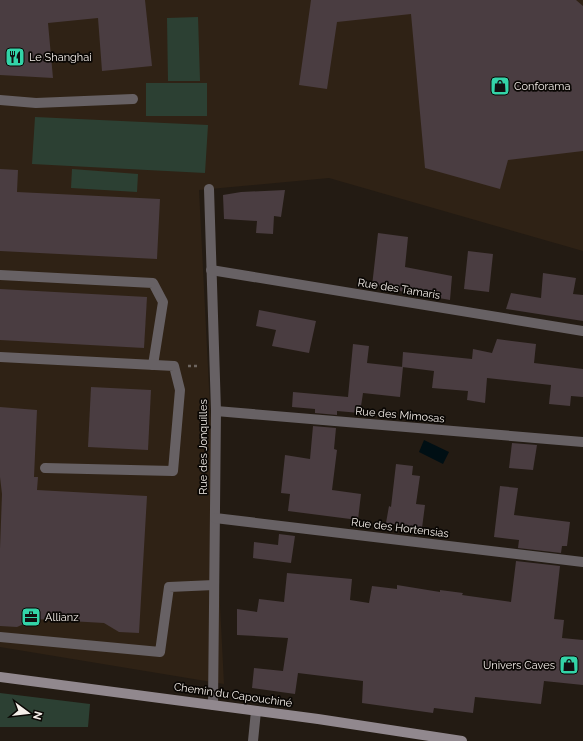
<svg xmlns="http://www.w3.org/2000/svg" width="583" height="741" font-family="Raleway,sans-serif">
<style>
.built{fill:#2f2215}
.green{fill:#2c4033}
.water{fill:#000f14}
.building{fill:#4a3d41}
.lines{fill:none;stroke-linecap:round;stroke-linejoin:round}
.path{stroke:#6d655f;stroke-width:2.5;stroke-dasharray:3 3;stroke-linecap:butt}
.lane{stroke:#676164;stroke-width:10}
.street{stroke:#676164;stroke-width:10}
.secondary{stroke:#91888e;stroke-width:10}
.labels{text-anchor:middle;dominant-baseline:central;stroke-width:3.5;stroke-linejoin:round;paint-order:stroke}
.poi-label{font-size:11px;fill:#f4eee9;stroke:#0a0704;text-anchor:start}
.street-label{font-size:11px;fill:#f4eee9;stroke:#0a0704}
</style>
<rect width="100%" height="100%" fill="#231b13"/>
<path class="built" d="M 0,0 L 583,0 L 583,251 L 329,178 L 199,190 L 224,684 L 0,647 Z"/>
<g class="green">
<path d="M 198,17 L 200,81 L 168,81 L 167,18 Z"/>
<rect x="146" y="83" width="61" height="33"/>
<path d="M 35,117 L 208,125 L 205,173 L 32,164 Z"/>
<path d="M 72,169 L 138,174 L 137,192 L 71,188 Z"/>
<path d="M 0,693 L 90,704 L 88,727 L 0,727 Z"/>
</g>
<path class="water" d="M 424,440 L 449,452 L 443,464 L 419,452 Z"/>
<g class="building">
<path d="M 0,0 L 145,0 L 152,66 L 102,71 L 98,18 L 48,23 L 53,78 L 0,75 Z"/>
<path d="M 311,0 L 576,0 L 583,6 L 583,151 L 508,160 L 500,189 L 425,168 L 411,14 L 337,22 L 327,89 L 299,85 Z"/>
<path d="M 0,169 L 18,170 L 17,192 L 160,199 L 157,259 L 0,251 Z"/>
<path d="M 285,190 L 281,217 L 274,216 L 273,234 L 256,233 L 257,221 L 224,219 L 223,195 L 241,192 Z"/>
<path d="M 378,233 L 408,237 L 405,267 L 452,276 L 450,300 L 372,286 Z"/>
<path d="M 468,251 L 493,254 L 489,292 L 464,289 Z"/>
<path d="M 543,273 L 576,278 L 573,294 L 583,295 L 583,321 L 506,309 L 511,293 L 541,298 Z"/>
<path d="M 0,289 L 147,297 L 144,348 L 0,340 Z"/>
<path d="M 259,310 L 316,321 L 309,353 L 272,346 L 276,330 L 256,326 Z"/>
<path d="M 497,339 L 536,344 L 534,363 L 583,369 L 583,397 L 571,396 L 570,406 L 549,404 L 551,385 L 487,378 L 485,403 L 467,400 L 468,391 L 432,388 L 434,371 L 402,367 L 403,352 L 472,359 L 473,349 L 492,353 Z"/>
<path d="M 353,344 L 369,346 L 367,363 L 403,367 L 400,397 L 363,393 L 360,413 L 337,411 L 337,415 L 315,413 L 315,409 L 292,407 L 293,392 L 348,397 Z"/>
<path d="M 91,387 L 151,390 L 148,450 L 88,447 Z"/>
<path d="M 0,407 L 37,410 L 34,477 L 38,477 L 37,490 L 147,496 L 139,633 L 119,632 L 104,623 L 35,619 L 17,627 L 0,626 L 0,549 L 2,494 L 0,477 Z"/>
<path d="M 313,426 L 336,428 L 334,449 L 337,450 L 332,490 L 361,494 L 358,520 L 288,511 L 290,494 L 281,493 L 285,455 L 310,459 Z"/>
<path d="M 512,443 L 537,445 L 533,470 L 509,468 Z"/>
<path d="M 396,464 L 413,466 L 412,475 L 420,476 L 416,504 L 425,505 L 422,528 L 386,523 L 389,506 L 391,507 Z"/>
<path d="M 500,486 L 518,488 L 514,515 L 570,522 L 567,546 L 562,546 L 561,553 L 518,548 L 519,540 L 494,537 Z"/>
<path d="M 279,534 L 295,536 L 291,563 L 253,558 L 254,542 L 278,545 Z"/>
<path d="M 516,561 L 560,566 L 554,619 L 564,620 L 562,638 L 583,640 L 583,685 L 544,681 L 541,704 L 475,697 L 473,713 L 434,708 L 433,713 L 362,703 L 363,681 L 298,673 L 295,694 L 252,688 L 254,668 L 283,671 L 288,638 L 237,635 L 237,609 L 257,612 L 259,599 L 284,602 L 287,573 L 352,579 L 350,600 L 369,603 L 372,586 L 397,589 L 397,585 L 440,592 L 440,590 L 463,593 L 462,595 L 511,602 Z"/>
</g>
<g class="lines">
<path class="path" d="M 188,366 L 199,366"/>
<g class="lane">
<path d="M 0,100 L 36,103 L 133,99"/>
<path d="M 0,275 L 153,283 L 163,302 L 153,365"/>
<path d="M 0,357 L 174,366 L 180,390 L 173,471 L 45,468"/>
<path d="M 216,411 L 583,442"/>
<path d="M 0,637 L 160,652 L 169,587 L 214,585"/>
<path d="M 253,741 L 256,711"/>
</g>
<g class="street">
<path d="M 209,189 L 216,411 L 213,705"/>
<path d="M 211,270 L 583,331"/>
<path d="M 215,518 L 583,562"/>
</g>
<path class="secondary" d="M 0,677 L 318,719 L 462,741"/>
</g>
<defs>
<symbol id="restaurant-square" viewBox="-11 -11 22 22"><rect x="-9" y="-9" width="18" height="18" rx="4" fill="#33d4a8" stroke="#0a0704"/><path d="M-5-6h1v4h1v-4h1v4h1v-4h1v5L-1.5 .5V6h-2V.5L-5-1ZM5-6V6H3V1.5H1.5Q1.5-4 5-6Z" fill="#111"/></symbol>
<symbol id="shop-square" viewBox="-11 -11 22 22"><rect x="-9" y="-9" width="18" height="18" rx="4" fill="#33d4a8" stroke="#0a0704"/><path d="M-5-2.5h2.3a2.7 3.5 0 0 1 5.4 0H5L5.5 6h-11ZM-1.5-2.5h3a1.5 2.3 0 0 0-3 0Z" fill="#111"/></symbol>
<symbol id="office-square" viewBox="-11 -11 22 22"><rect x="-9" y="-9" width="18" height="18" rx="4" fill="#33d4a8" stroke="#0a0704"/><path d="M-6-3h4V-5.5h4V-3h4V5H-6ZM-1-4.5V-3h2v-1.5ZM-6 0V1H6V0Z" fill="#111"/></symbol>
</defs>
<g fill-rule="evenodd">
<use href="#restaurant-square" x="4" y="46" width="22" height="22"/>
<use href="#shop-square" x="489" y="75" width="22" height="22"/>
<use href="#office-square" x="20" y="606" width="22" height="22"/>
<use href="#shop-square" x="558" y="654" width="22" height="22"/>
</g>
<g class="labels">
<g class="poi-label">
<text x="29" y="57">Le Shanghai</text>
<text x="514" y="86">Conforama</text>
<text x="45" y="617">Allianz</text>
<text x="555" y="665" text-anchor="end">Univers Caves</text>
</g>
<g class="street-label">
<text transform="translate(399 289) rotate(9)">Rue des Tamaris</text>
<text transform="translate(400 415) rotate(5)">Rue des Mimosas</text>
<text transform="translate(203 447) rotate(-90)">Rue des Jonquilles</text>
<text transform="translate(400 528) rotate(7)">Rue des Hortensias</text>
<text transform="translate(233 695) rotate(8)">Chemin du Capouchiné</text>
</g>
</g>
<g transform="translate(28 713) rotate(105)" stroke="#0a0704" stroke-width="3" paint-order="stroke">
<path d="M0-3L7 15L0 10L-7 15Z" fill="#f4eee9"/>
<text y="-6" font-size="11" font-weight="bold" text-anchor="middle" fill="#f4eee9">N</text>
</g>
</svg>
